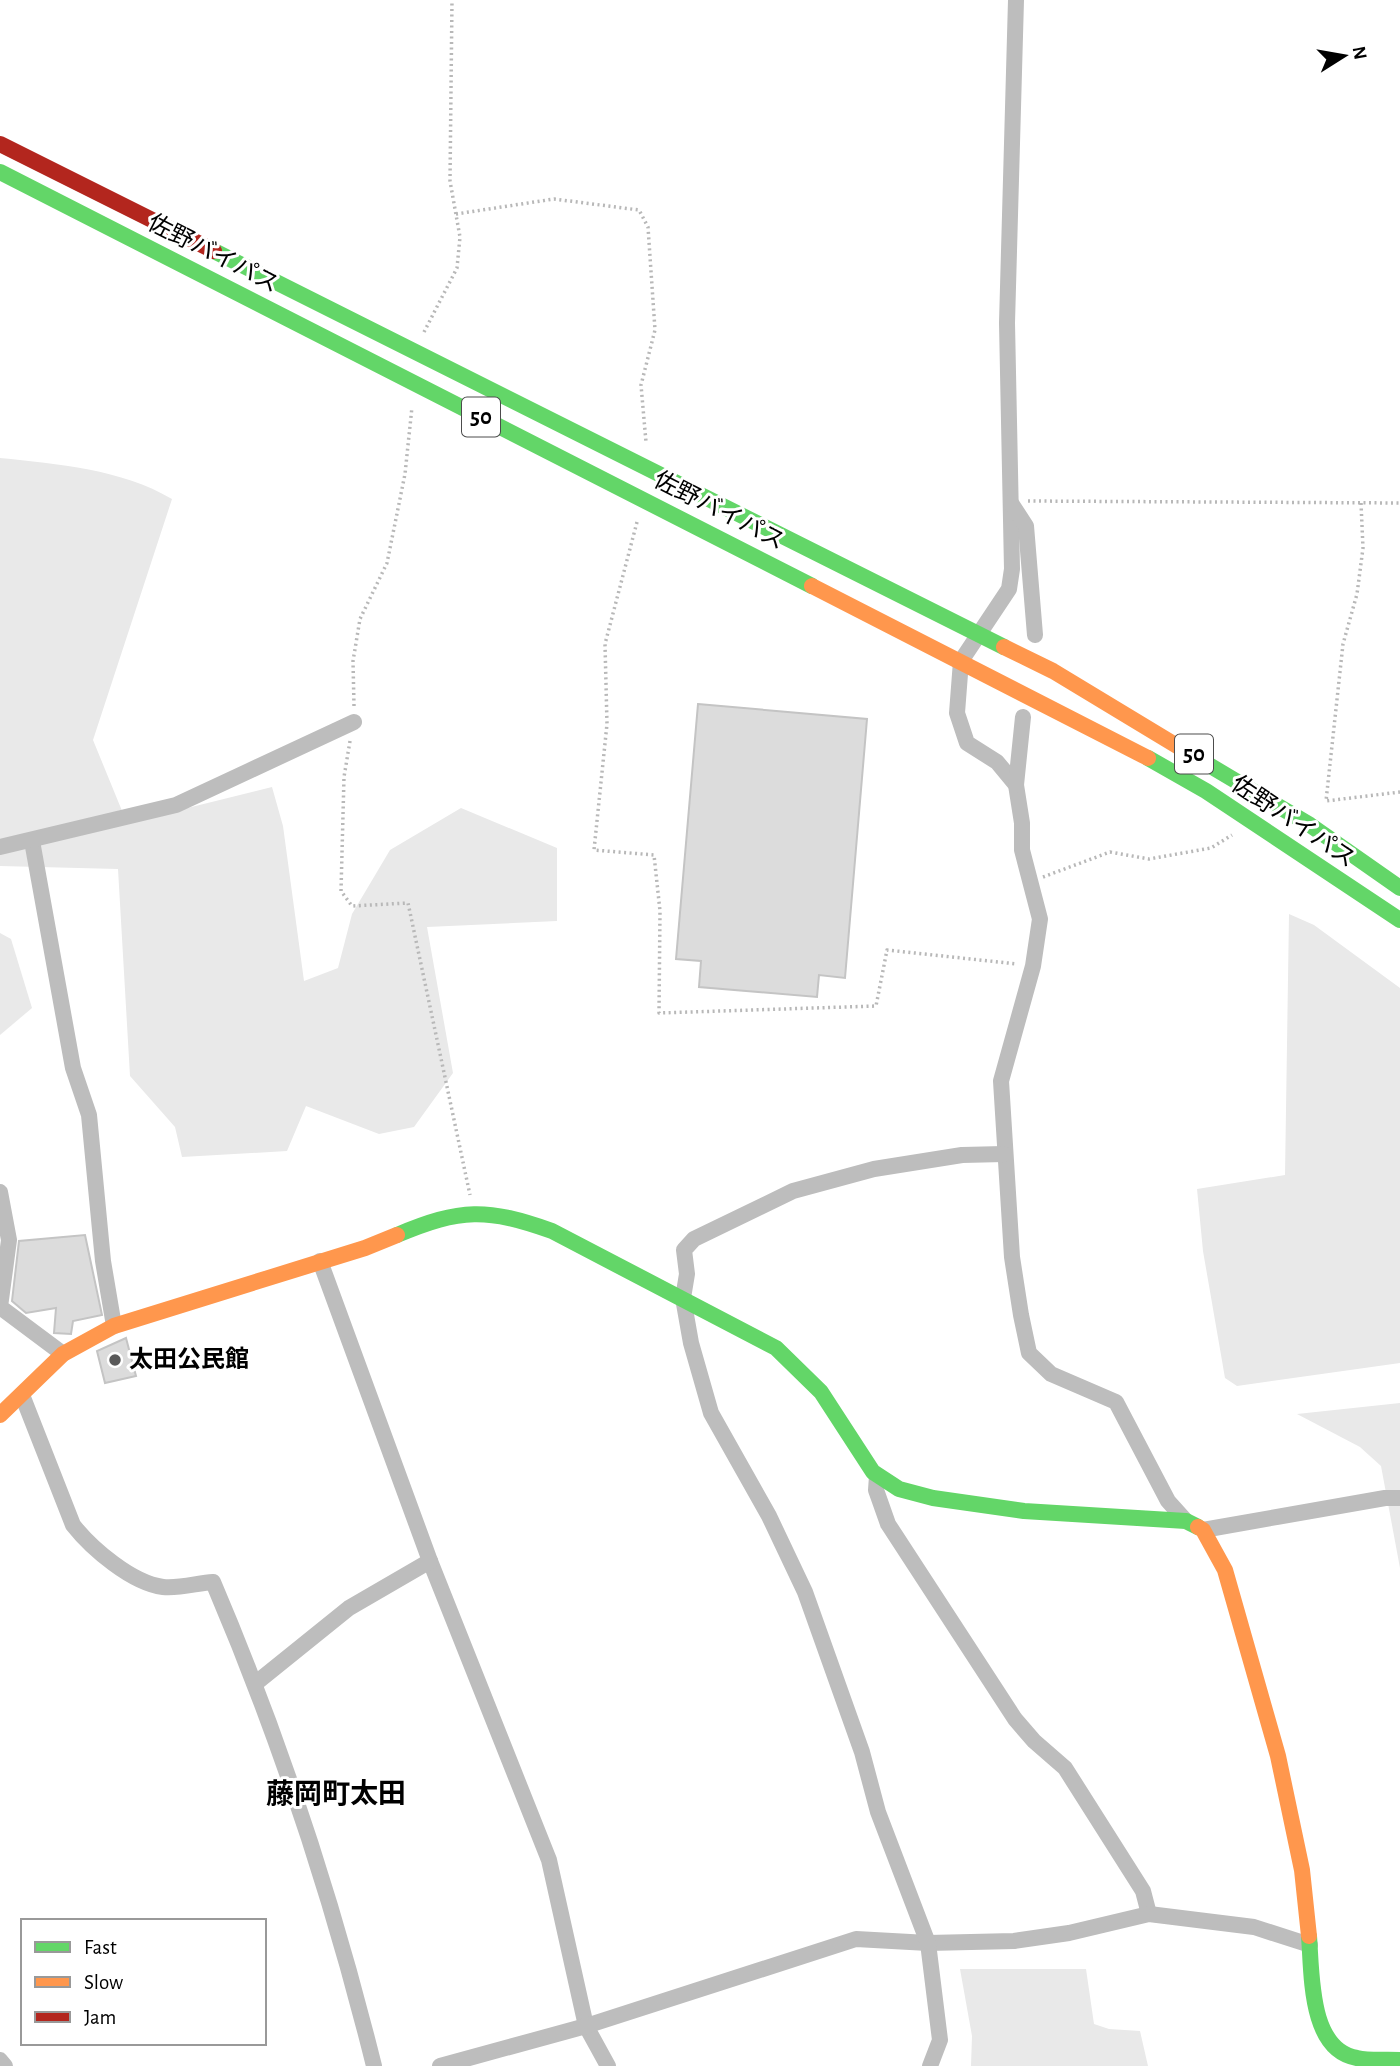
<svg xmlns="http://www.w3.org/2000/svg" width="1400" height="2066" font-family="'Alegreya Sans','Noto Sans JP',sans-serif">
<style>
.green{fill:#e9e9e9}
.building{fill:#dcdcdc;stroke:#c4c4c4;stroke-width:2}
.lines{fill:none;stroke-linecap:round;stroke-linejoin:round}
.path{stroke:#b8b8b8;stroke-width:3.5;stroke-dasharray:2 3.5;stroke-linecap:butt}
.street{stroke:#bdbdbd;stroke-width:16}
.fast{stroke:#63d668;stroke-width:16}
.slow{stroke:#ff974d;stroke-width:16}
.jam{stroke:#b3261e;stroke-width:16}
.poi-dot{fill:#595959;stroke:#fff;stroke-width:2.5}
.labels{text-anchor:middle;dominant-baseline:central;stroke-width:6;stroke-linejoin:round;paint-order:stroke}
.shield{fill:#fff;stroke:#4c4c4c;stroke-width:2}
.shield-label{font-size:23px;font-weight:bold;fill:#000}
.street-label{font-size:24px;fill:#000;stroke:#fff}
.poi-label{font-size:24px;font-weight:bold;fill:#000;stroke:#fff;text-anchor:start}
.quarter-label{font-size:28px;font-weight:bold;fill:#000;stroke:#fff}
</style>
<rect width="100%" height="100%" fill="#fff"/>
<g class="green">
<path d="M 0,458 C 58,464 121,469 172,499 L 93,740 L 127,823 L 272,787 L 283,826 L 304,981 L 338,968 L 352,914 L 390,850 L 461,808 L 557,848 L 557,921 L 427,927 L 453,1073 L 414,1127 L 379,1134 L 306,1106 L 287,1151 L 182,1157 L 175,1127 L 130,1076 L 118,869 L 0,866 Z"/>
<path d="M 1289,914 L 1314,925 L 1400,988 L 1400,1363 L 1237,1386 L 1225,1378 L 1203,1251 L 1197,1189 L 1285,1175 Z"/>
<path d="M 0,933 L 11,939 L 32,1008 L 0,1035 Z"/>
<path d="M 1400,1403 L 1400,1568 L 1381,1466 L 1360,1447 L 1297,1414 Z"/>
<path d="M 960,1969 L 1086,1969 L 1094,2024 L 1109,2029 L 1140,2031 L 1148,2066 L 971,2066 L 972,2036 Z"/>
</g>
<g class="building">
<path d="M 698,704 L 867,719 L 845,978 L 819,975 L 817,997 L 699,987 L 701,961 L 676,959 Z"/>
<path d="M 85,1235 L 102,1315 L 73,1321 L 71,1334 L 54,1333 L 56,1308 L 26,1313 L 12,1301 L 19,1241 Z"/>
<path d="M 126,1338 L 136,1376 L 105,1383 L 97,1351 Z"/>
</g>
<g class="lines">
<g class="path">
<path d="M 456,214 L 554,199 L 639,210 L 648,227 L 655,330 L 641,385 L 646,442"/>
<path d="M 424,332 L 457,268 L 460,237 L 450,181 L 452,0"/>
<path d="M 1028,501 L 1400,503"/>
<path d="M 1361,503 L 1363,548 L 1357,594 L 1343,644 L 1326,801 L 1400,792"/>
<path d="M 637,522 L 605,644 L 607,724 L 594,850 L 654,855 L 660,911 L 659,1013 L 876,1006 L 887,950 L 1017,964"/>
<path d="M 354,706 L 353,661 L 360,619 L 387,563 L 405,474 L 412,407"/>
<path d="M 350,741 L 344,777 L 341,891 L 352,906 L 408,903 L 470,1195"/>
<path d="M 1043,877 L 1110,852 L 1149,859 L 1211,848 L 1232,835"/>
</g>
<g class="street">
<path d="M 1016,0 L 1007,323 L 1012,569 L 1009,589 L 961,661 L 957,713 L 967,743 L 997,762 L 1016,785 L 1022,823 L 1022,850 L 1040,919 L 1033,966 L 1001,1081 L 1012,1257 L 1021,1315 L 1029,1353 L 1051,1374 L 1116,1402 L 1168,1501 L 1186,1521"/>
<path d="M 1011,503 L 1026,526 L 1035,635"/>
<path d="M 1016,785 L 1023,717"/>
<path d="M 32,841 L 73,1068 L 89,1115 L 103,1261 L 114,1326"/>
<path d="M 0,847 L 176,805 L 354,722"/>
<path d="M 0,1192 L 9,1240 L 0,1307 L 63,1354"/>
<path d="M 320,1261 L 430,1561 L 549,1860 L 586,2026 L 608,2066"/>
<path d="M 22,1395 L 73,1525 C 92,1549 132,1583 163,1587 C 178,1589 198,1583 213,1582 C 280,1739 333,1901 374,2066"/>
<path d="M 877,1476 L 876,1490 L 888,1524 L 1015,1719 L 1034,1741 L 1065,1768 L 1143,1891 L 1149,1914"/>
<path d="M 1203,1530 L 1385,1498 L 1400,1498"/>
<path d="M 256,1683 L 349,1608 L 430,1561"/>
<path d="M 0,2060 L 5,2066"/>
<path d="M 440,2066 L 586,2026 L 856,1939 L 928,1943 L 1014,1941 L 1069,1933 L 1149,1914 L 1254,1927 L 1310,1945"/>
<path d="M 930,2066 L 940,2040 L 928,1943 L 878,1812 L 862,1752 L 805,1592 L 769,1516 L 711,1413 L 691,1343 L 683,1298 L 687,1274 L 684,1250 L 694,1239 L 793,1191 L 874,1169 L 962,1155 L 1004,1154"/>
</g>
<g class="fast">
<path d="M 0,172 L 812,586"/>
<path d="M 214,251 L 1004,647"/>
<path d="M 1187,752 L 1310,825 L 1400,888"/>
<path d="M 1148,758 L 1206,791 L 1400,920"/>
<path d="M 397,1235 C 461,1208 487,1208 552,1231 L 776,1348 L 821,1392 L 873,1472 L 899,1489 L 933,1498 L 1024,1511 L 1186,1521 L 1198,1527"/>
<path d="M 1309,1936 C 1312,1974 1309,2050 1357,2058 C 1370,2061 1386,2059 1400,2060"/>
</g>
<g class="slow">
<path d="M 812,586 L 1148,758"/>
<path d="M 1004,647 L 1053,671 L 1187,752"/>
<path d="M 0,1415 L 63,1354 L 114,1326 L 365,1248 L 397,1235"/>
<path d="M 1198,1527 L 1203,1530 L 1225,1570 L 1278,1756 L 1302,1870 L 1309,1936"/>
</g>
<path class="jam" d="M 0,144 L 214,251"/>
</g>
<circle class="poi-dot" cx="115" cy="1360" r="7"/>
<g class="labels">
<g class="shield">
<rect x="462" y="397.5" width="38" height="39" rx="5"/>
<rect x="1175" y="734.5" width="38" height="39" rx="5"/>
</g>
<g class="shield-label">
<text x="481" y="417">50</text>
<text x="1194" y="754">50</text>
</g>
<g class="street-label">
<text transform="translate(213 254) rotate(27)">佐野バイパス</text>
<text transform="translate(719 511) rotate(27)">佐野バイパス</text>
<text transform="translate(1293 822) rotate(34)">佐野バイパス</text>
</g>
<g class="poi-label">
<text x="129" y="1360">太田公民館</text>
</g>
<g class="quarter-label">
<text x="336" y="1795">藤岡町太田</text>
</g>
</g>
<rect x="21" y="1919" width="245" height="126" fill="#ffffff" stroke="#999999" stroke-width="2"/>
<rect x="35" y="1942" width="35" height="10" fill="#63d668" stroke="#999999" stroke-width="2"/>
<text x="84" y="1954" font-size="21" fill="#000000">Fast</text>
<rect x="35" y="1977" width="35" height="10" fill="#ff974d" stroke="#999999" stroke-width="2"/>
<text x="84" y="1989" font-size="21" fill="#000000">Slow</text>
<rect x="35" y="2012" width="35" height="10" fill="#b3261e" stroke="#999999" stroke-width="2"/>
<text x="84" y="2024" font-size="21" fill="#000000">Jam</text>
<g transform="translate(1344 56) rotate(79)" stroke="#ffffff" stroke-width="5" paint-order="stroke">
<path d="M0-5L12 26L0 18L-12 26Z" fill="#000000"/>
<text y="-10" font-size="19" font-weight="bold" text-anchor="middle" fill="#000000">N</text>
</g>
</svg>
